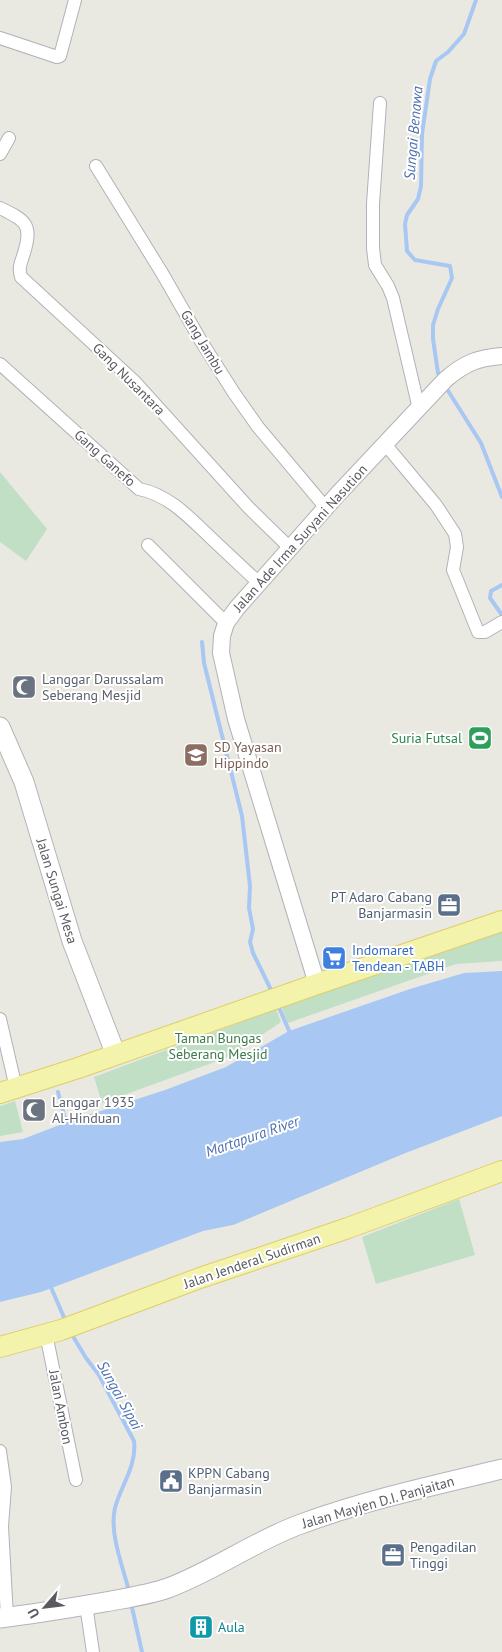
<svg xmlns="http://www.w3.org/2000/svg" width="502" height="1652" font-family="'PT Sans',sans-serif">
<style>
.green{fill:#c0dfc5}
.water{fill:#a8c7f3}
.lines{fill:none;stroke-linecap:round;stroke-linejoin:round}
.stream{stroke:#a8c7f3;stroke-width:4}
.minor-casing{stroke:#b1b2b7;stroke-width:14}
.tertiary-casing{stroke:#b1b2b7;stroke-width:18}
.secondary-casing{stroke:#b2b4b9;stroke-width:21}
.primary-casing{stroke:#dece66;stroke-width:22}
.minor{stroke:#fff;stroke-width:12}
.tertiary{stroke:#fff;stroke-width:16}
.secondary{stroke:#fff;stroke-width:19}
.primary{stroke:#f3f3ac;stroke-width:20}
.labels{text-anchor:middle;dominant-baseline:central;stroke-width:4;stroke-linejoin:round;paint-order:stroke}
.street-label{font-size:14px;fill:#595b60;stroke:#fff}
.worship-label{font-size:14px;fill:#5b616d;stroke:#fff;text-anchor:start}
.leisure-label{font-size:14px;fill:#27864d;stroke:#fff;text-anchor:end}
.education-label{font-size:14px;fill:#785e54;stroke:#fff;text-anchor:start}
.service-label{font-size:14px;fill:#4e5e75;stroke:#fff;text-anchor:start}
.shop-label{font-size:14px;fill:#366cbe;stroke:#fff;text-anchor:start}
.park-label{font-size:14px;fill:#3e7a4a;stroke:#fff}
.culture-label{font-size:14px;fill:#0d838f;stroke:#fff;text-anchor:start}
.water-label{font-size:15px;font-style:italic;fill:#4f70b2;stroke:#fff}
</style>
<rect width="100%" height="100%" fill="#eae9e1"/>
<g class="green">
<path d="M 0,472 L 47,529 L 26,561 L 0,542 Z"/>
<path d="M 502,931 L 502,961 L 456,964 L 288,1023 L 281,1005 Z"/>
<path d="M 276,1009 L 281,1022 L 231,1056 L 102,1103 L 94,1077 Z"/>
<path d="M 15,1101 L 23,1132 L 0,1136 L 0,1106 Z"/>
<path d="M 459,1199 L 475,1255 L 376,1284 L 362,1237 Z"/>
</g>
<path class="water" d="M 502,971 L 502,1116 L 403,1154 L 233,1225 L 203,1231 L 41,1292 L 0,1302 L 0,1142 L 23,1139 L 70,1121 L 165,1090 L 226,1067 L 289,1031 L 410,989 L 464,973 Z"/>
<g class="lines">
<g class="stream">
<path d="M 441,378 L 438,373 L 433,339 L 433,325 L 438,309 L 452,278 L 450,266 L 415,260 L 407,251 L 405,224 L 407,215 L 418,199 L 421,186 L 422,134 L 430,79 L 436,61 L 448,52 L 464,34 L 476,0"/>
<path d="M 445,386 L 481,443 L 502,497"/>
<path d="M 502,585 L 491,591 L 490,598 L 502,615"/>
<path d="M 202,642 L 204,663 L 242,816 L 250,886 L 249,908 L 253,929 L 250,942 L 253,953 L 273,994"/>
<path d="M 278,1005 L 290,1033"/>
<path d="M 58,1092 L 66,1123"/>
<path d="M 50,1285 L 66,1322"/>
<path d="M 71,1333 L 86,1358 L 99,1375 L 134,1441 C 137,1466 121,1485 115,1508 C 109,1533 123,1567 129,1591"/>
<path d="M 131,1603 L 142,1652"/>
</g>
<defs>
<g id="minor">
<path d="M 0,38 L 57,57 L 60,56 L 75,0"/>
<path d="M 380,103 L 373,204 L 373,248 L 375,265 L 388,286 L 393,298 L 419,409"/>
<path d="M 0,154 L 9,138"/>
<path d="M 96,166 L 162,273 L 201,341 L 234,393 L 258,427 L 326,508"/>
<path d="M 0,208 C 25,220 33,224 24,253 C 21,263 18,267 21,277 L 135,382 L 249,508 L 290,548"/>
<path d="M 0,364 L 139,489 C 169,495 189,517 211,538 C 227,553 243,568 259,583"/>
<path d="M 385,444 L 436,505 L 455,534 L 457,547 L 453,570 L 478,632 L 485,632 L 502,622"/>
<path d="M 148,545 L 226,623"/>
<path d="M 0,1019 L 16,1088"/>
<path d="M 46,1334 L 76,1480"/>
<path d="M 0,1451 L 5,1487 L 2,1526 L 7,1617"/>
<path d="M 86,1605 L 93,1652"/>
</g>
<path id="tertiary" d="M 317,984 L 236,719 L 221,653 L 222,636 L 226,623 L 237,608 L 337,495 L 446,379 C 465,363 477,358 502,356"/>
<g id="secondary">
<path d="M 0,727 L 24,782 L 72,941 L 116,1055"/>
<path d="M 0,1618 C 35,1614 70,1608 105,1602 C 126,1598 148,1595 168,1588 C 214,1571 254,1541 301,1524 C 366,1500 435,1485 502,1469"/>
</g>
<g id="primary">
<path d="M 0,1093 L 78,1068 L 317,984 L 502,921"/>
<path d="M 0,1347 L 61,1330 L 200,1278 L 348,1228 L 502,1171"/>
</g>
</defs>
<use href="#minor" class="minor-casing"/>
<use href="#tertiary" class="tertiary-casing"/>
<use href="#secondary" class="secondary-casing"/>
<use href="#primary" class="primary-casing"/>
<use href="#minor" class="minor"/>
<use href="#tertiary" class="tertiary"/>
<use href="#secondary" class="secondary"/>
<use href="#primary" class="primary"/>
</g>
<defs>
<symbol id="mosque-square" viewBox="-11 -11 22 22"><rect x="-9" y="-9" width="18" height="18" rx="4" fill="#6b7280" stroke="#fff"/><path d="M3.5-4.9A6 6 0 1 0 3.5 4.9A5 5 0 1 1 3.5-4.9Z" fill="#fff"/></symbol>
<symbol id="stadium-square" viewBox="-11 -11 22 22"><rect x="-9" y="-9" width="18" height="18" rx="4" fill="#2e9e5b" stroke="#fff"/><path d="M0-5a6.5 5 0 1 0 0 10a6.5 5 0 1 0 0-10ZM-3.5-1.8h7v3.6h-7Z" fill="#fff"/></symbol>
<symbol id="school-square" viewBox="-11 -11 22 22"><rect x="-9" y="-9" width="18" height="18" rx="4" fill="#8d6e63" stroke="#fff"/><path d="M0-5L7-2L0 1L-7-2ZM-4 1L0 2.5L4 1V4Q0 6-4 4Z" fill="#fff"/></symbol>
<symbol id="office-square" viewBox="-11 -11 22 22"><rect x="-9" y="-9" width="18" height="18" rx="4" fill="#5c6f8a" stroke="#fff"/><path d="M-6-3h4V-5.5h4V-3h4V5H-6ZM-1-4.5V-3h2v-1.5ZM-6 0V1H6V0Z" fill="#fff"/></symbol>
<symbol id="supermarket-square" viewBox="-11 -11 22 22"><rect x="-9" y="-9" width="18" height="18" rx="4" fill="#3f7fe0" stroke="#fff"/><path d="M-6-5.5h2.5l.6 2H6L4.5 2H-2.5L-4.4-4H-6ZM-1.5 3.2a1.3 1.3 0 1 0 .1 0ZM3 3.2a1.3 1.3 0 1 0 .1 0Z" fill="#fff"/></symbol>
<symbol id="civic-square" viewBox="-11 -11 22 22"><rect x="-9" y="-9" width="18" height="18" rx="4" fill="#5c6f8a" stroke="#fff"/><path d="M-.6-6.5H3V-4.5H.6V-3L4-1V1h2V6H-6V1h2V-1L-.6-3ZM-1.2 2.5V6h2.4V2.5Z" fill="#fff"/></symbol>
<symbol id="building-square" viewBox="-11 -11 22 22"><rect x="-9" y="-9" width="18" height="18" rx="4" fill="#0f9aa8" stroke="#fff"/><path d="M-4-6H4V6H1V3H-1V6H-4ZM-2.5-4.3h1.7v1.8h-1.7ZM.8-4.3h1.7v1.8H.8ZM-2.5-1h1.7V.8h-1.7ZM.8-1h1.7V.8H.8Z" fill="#fff"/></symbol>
</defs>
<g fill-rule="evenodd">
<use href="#mosque-square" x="10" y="673" width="28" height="28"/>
<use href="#stadium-square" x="466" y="724" width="28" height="28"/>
<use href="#school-square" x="182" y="741" width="28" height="28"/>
<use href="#office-square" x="435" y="891" width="28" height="28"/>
<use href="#supermarket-square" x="320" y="944" width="28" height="28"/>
<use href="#mosque-square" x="20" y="1096" width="28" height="28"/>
<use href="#civic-square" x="157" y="1467" width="28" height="28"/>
<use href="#office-square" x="379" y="1541" width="28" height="28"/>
<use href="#building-square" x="187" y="1613" width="28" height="28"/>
</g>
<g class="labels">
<g class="street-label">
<text transform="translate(203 342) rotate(59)">Gang Jambu</text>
<text transform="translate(129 379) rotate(45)">Gang Nusantara</text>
<text transform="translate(105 458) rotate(42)">Gang Ganefo</text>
<text transform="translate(300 538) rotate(-48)">Jalan Ade Irma Suryani Nasution</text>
<text transform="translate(57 891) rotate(73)">Jalan Sungai Mesa</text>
<text transform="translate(252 1261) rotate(-19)">Jalan Jenderal Sudirman</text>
<text transform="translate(61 1407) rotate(79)">Jalan Ambon</text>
<text transform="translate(378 1502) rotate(-16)">Jalan Mayjen D.I. Panjaitan</text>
</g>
<g class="worship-label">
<text x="42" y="679">Langgar Darussalam<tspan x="42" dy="16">Seberang Mesjid</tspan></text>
<text x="52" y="1102">Langgar 1935<tspan x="52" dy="16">Al-Hinduan</tspan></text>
</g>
<g class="leisure-label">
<text x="462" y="738">Suria Futsal</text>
</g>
<g class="education-label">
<text x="214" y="747">SD Yayasan<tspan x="214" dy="16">Hippindo</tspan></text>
</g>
<g class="service-label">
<text x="432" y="897" text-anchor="end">PT Adaro Cabang<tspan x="432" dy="16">Banjarmasin</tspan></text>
<text x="188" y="1473">KPPN Cabang<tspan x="188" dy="16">Banjarmasin</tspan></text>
<text x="410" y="1547">Pengadilan<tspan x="410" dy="16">Tinggi</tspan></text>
</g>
<g class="shop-label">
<text x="352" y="950">Indomaret<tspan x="352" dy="16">Tendean - TABH</tspan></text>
</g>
<g class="park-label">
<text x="218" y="1038">Taman Bungas<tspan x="218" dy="16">Seberang Mesjid</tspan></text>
</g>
<g class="culture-label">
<text x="218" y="1627">Aula</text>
</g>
<g class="water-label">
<text transform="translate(413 133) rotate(-85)">Sungai Benawa</text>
<text transform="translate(252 1136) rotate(-19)">Martapura River</text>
<text transform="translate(120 1395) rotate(61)">Sungai Sipai</text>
</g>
</g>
<g transform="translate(45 1607) rotate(242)" stroke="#ffffff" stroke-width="4" paint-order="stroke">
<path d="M0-4L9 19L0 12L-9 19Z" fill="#595b60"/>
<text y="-8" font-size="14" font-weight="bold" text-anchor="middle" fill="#595b60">U</text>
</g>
</svg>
